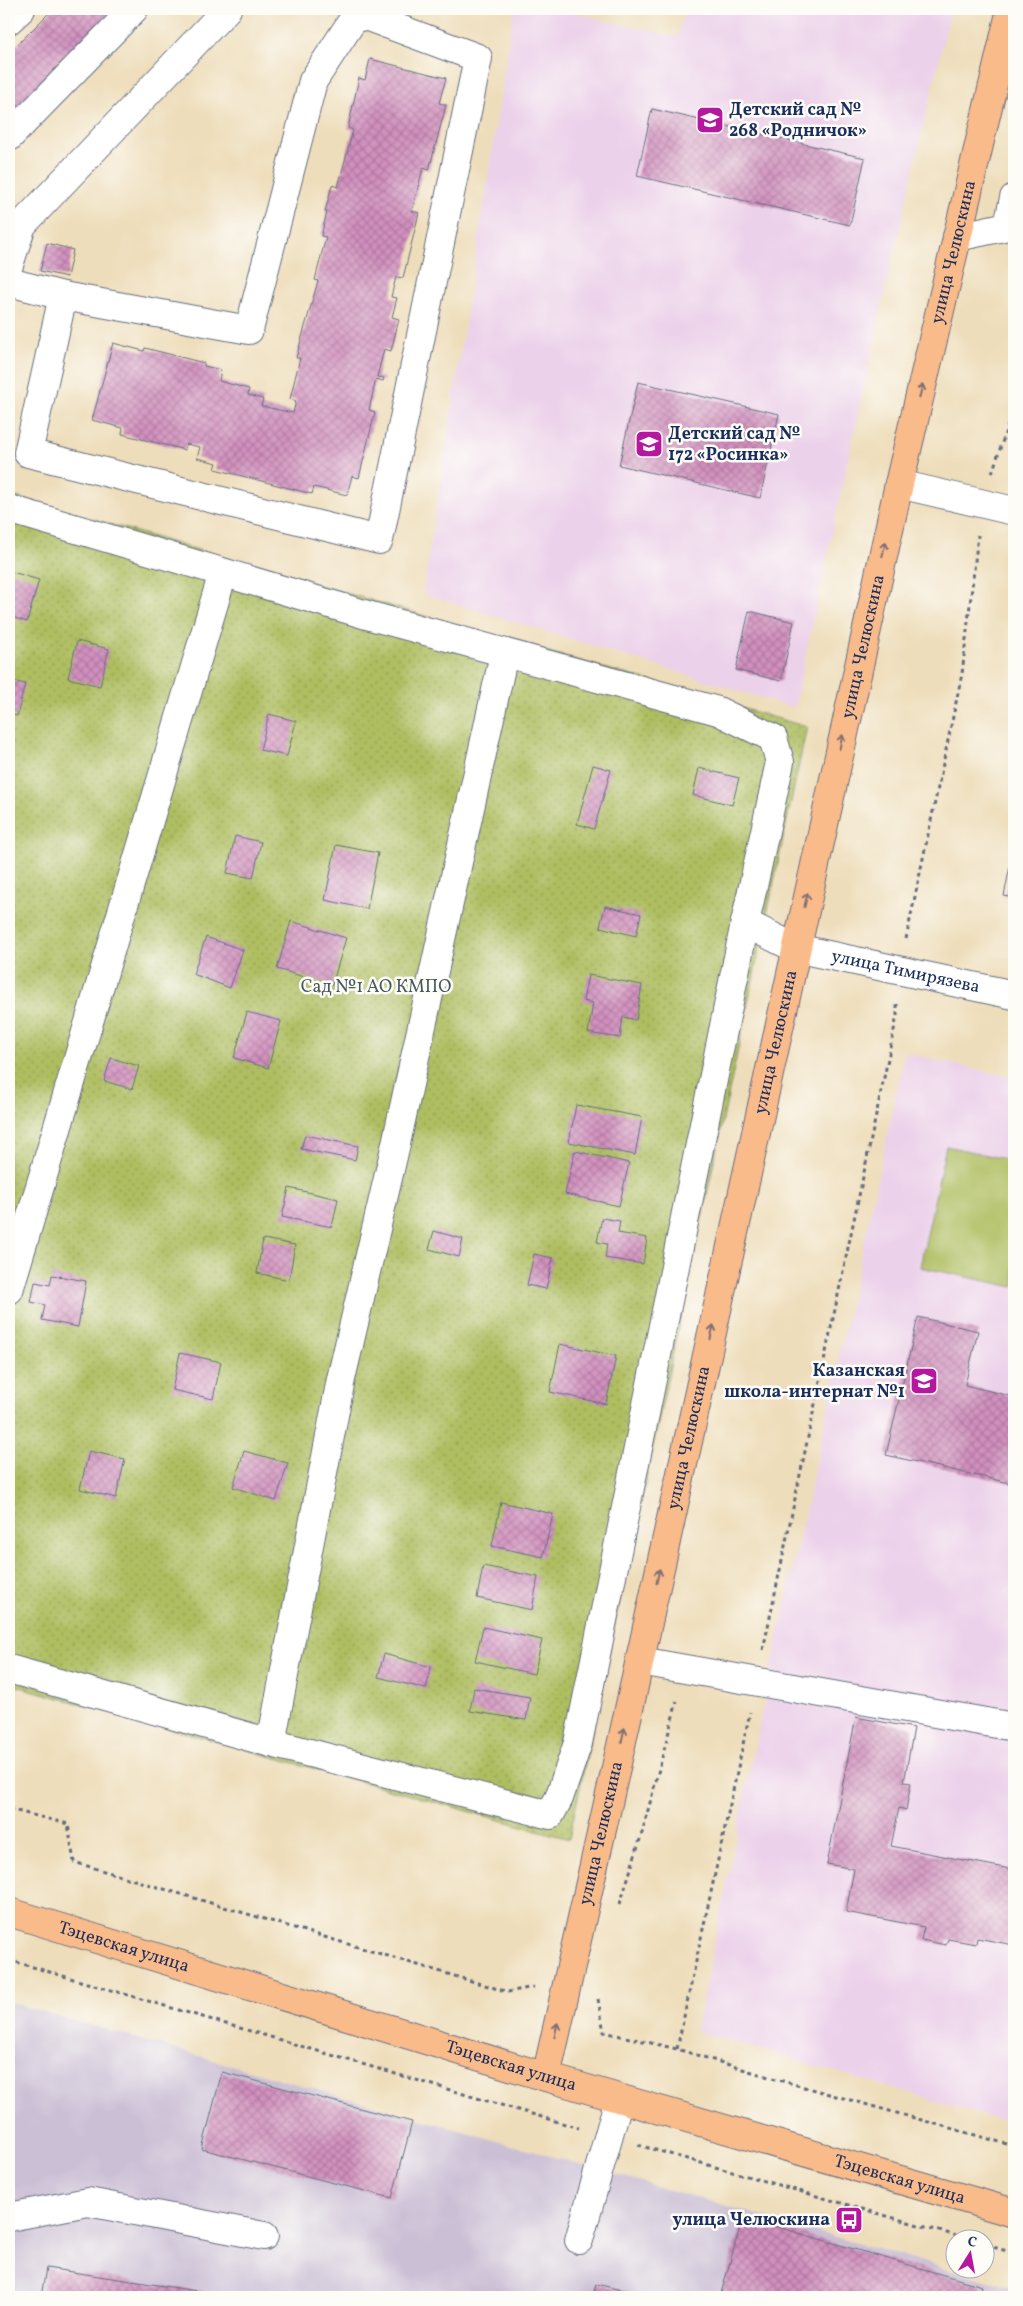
<svg xmlns="http://www.w3.org/2000/svg" width="1023" height="2306" font-family="Vollkorn,serif">
<style>
.built{fill:#ecd1ea}
.industrial{fill:#cbbfd5}
.grass{fill:#afbe60;stroke:#65765f}
.garden{fill:url(#garden-dots);stroke:#65765f}
.building{fill:url(#building-cross-hatch)}
.lines{fill:none;stroke-linecap:round;stroke-linejoin:round}
.minor-casing{stroke:#656c7e;stroke-width:30}
.major-casing{stroke:#656c7e;stroke-width:30}
.path{stroke:#656c7e;stroke-width:3;stroke-dasharray:4 4;stroke-linecap:butt}
.minor{stroke:#fff;stroke-width:28}
.major{stroke:#fabb8b;stroke-width:28}
.oneway{stroke:#7f6e72}
.labels{text-anchor:middle;dominant-baseline:central;stroke-width:5;stroke-linejoin:round;paint-order:stroke}
.poi-label{font-size:18px;font-weight:bold;fill:#1b2f5e;stroke:#fdfcf7;text-anchor:start}
.street-label{font-size:18px;fill:#1b2f5e;stroke:#fdfcf7}
.park-label{font-size:18px;fill:#475a5f;stroke:#fdfcf7}
</style>
<defs>
<pattern id="garden-dots" width="8" height="8" patternUnits="userSpaceOnUse" patternTransform="scale(1.25)"><rect width="8" height="8" fill="#afbe60"/><path d="M2 2h.1M6 6h.1" fill="none" stroke="#8e9b52" stroke-width="1.8" stroke-linecap="round"/></pattern>
<pattern id="building-cross-hatch" width="8" height="8" patternUnits="userSpaceOnUse" patternTransform="scale(1.25)"><rect width="8" height="8" fill="#d290be"/><path d="M0 0l8 8M0 8l8-8" fill="none" stroke="#aa769e"/></pattern>
</defs>
<rect width="100%" height="100%" fill="#fdfcf7"/>
<filter id="ink" filterUnits="userSpaceOnUse"><feTurbulence type="fractalNoise" baseFrequency=".02" numOctaves="2"/><feDisplacementMap in="SourceGraphic" scale="10" xChannelSelector="R" yChannelSelector="G"/><feConvolveMatrix kernelMatrix="1 2 1 2 8 2 1 2 1" color-interpolation-filters="sRGB"/></filter>
<filter id="wash" filterUnits="userSpaceOnUse"><feTurbulence type="fractalNoise" baseFrequency=".0096" numOctaves="4" result="noise"/><feDisplacementMap in="SourceGraphic" scale="20" xChannelSelector="R" yChannelSelector="G"/><feGaussianBlur stdDeviation="1.12" result="paint"/><feColorMatrix in="noise" values="0 0 0 0 0 0 0 0 0 0 0 0 0 0 0 0 0 1.4 0 .05"/><feComposite in="paint" operator="in"/></filter>
<g filter="url(#wash)">
<rect width="100%" height="100%" fill="#eeddba"/>
<g class="built">
<path d="M 514,9 L 556,9 L 678,37 L 685,9 L 951,9 L 884,295 L 794,708 L 423,594 Z"/>
<path d="M 905,1053 L 1014,1078 L 1014,2124 L 696,2031 L 768,1683 Z"/>
</g>
<path class="industrial" d="M 9,2002 L 1014,2288 L 1014,2297 L 9,2297 Z"/>
<path class="grass" d="M 946,1146 L 1014,1161 L 1014,1287 L 920,1267 Z"/>
<path class="garden" d="M 9,495 L 807,727 L 569,1839 L 9,1684 Z"/>
<g id="blocks">
<g class="building">
<path d="M 53,9 L 124,9 L 9,124 L 9,53 Z"/>
<path d="M 370,59 L 446,78 L 439,103 L 446,105 L 429,170 L 423,168 L 412,211 L 419,213 L 403,278 L 396,277 L 391,297 L 397,298 L 392,317 L 399,319 L 391,351 L 384,349 L 377,377 L 384,378 L 383,381 L 376,379 L 369,410 L 375,412 L 359,478 L 352,476 L 347,495 L 314,487 L 312,494 L 215,469 L 217,463 L 197,458 L 200,447 L 186,444 L 185,450 L 122,434 L 123,428 L 92,420 L 113,343 L 144,351 L 145,348 L 204,363 L 204,366 L 221,370 L 219,381 L 249,389 L 248,395 L 263,399 L 261,406 L 293,413 L 296,401 L 290,399 L 300,358 L 296,358 L 318,281 L 315,280 L 326,237 L 321,236 L 327,212 L 325,212 L 332,185 L 338,187 L 353,130 L 348,128 L 359,78 L 365,80 Z"/>
<path d="M 652,109 L 865,158 L 850,225 L 637,176 Z"/>
<path d="M 47,243 L 73,250 L 67,277 L 40,271 Z"/>
<path d="M 638,382 L 779,414 L 760,498 L 619,465 Z"/>
<path d="M 9,571 L 39,580 L 27,622 L 9,616 Z"/>
<path d="M 749,611 L 794,622 L 781,681 L 736,670 Z"/>
<path d="M 77,641 L 109,649 L 100,686 L 68,678 Z"/>
<path d="M 9,680 L 25,684 L 17,716 L 9,714 Z"/>
<path d="M 269,714 L 296,721 L 287,756 L 260,750 Z"/>
<path d="M 593,765 L 611,770 L 594,829 L 577,824 Z"/>
<path d="M 699,768 L 739,778 L 732,805 L 693,795 Z"/>
<path d="M 235,836 L 261,842 L 253,878 L 227,873 Z"/>
<path d="M 336,845 L 378,853 L 367,909 L 325,900 Z"/>
<path d="M 1013,851 L 1014,851 L 1014,898 L 1004,896 Z"/>
<path d="M 605,906 L 641,914 L 636,936 L 600,927 Z"/>
<path d="M 291,921 L 346,938 L 332,985 L 277,969 Z"/>
<path d="M 206,937 L 243,950 L 230,988 L 193,974 Z"/>
<path d="M 588,975 L 642,985 L 636,1020 L 623,1017 L 620,1038 L 588,1033 L 593,1003 L 583,1001 Z"/>
<path d="M 247,1012 L 281,1021 L 268,1068 L 234,1058 Z"/>
<path d="M 111,1058 L 139,1066 L 132,1089 L 104,1081 Z"/>
<path d="M 576,1105 L 642,1117 L 635,1155 L 569,1142 Z"/>
<path d="M 305,1135 L 358,1146 L 355,1160 L 301,1149 Z"/>
<path d="M 575,1151 L 629,1163 L 619,1206 L 565,1194 Z"/>
<path d="M 289,1188 L 338,1199 L 332,1227 L 282,1217 Z"/>
<path d="M 602,1218 L 620,1221 L 618,1233 L 647,1238 L 643,1264 L 605,1258 L 607,1244 L 597,1242 Z"/>
<path d="M 434,1231 L 463,1239 L 459,1257 L 429,1249 Z"/>
<path d="M 263,1239 L 295,1245 L 289,1280 L 257,1273 Z"/>
<path d="M 534,1254 L 553,1258 L 546,1289 L 527,1285 Z"/>
<path d="M 52,1275 L 86,1281 L 78,1327 L 42,1320 L 45,1305 L 31,1302 L 35,1282 L 50,1285 Z"/>
<path d="M 918,1317 L 978,1331 L 965,1385 L 1014,1397 L 1014,1484 L 886,1455 Z"/>
<path d="M 560,1344 L 616,1356 L 606,1404 L 550,1392 Z"/>
<path d="M 180,1353 L 221,1362 L 213,1399 L 172,1390 Z"/>
<path d="M 89,1451 L 125,1459 L 116,1498 L 80,1489 Z"/>
<path d="M 244,1451 L 288,1463 L 276,1501 L 233,1487 Z"/>
<path d="M 501,1502 L 553,1514 L 543,1557 L 492,1546 Z"/>
<path d="M 483,1566 L 538,1577 L 532,1610 L 477,1598 Z"/>
<path d="M 483,1627 L 542,1640 L 534,1674 L 475,1661 Z"/>
<path d="M 384,1654 L 431,1667 L 426,1689 L 378,1677 Z"/>
<path d="M 474,1688 L 530,1697 L 526,1720 L 470,1711 Z"/>
<path d="M 856,1717 L 914,1728 L 904,1782 L 911,1783 L 906,1810 L 899,1808 L 891,1846 L 1010,1869 L 1014,1852 L 1014,1945 L 977,1938 L 976,1944 L 948,1939 L 946,1945 L 921,1940 L 924,1927 L 846,1912 L 854,1869 L 827,1864 Z"/>
<path d="M 222,2072 L 412,2122 L 392,2198 L 202,2149 Z"/>
<path d="M 743,2217 L 982,2286 L 979,2297 L 720,2297 Z"/>
<path d="M 46,2268 L 230,2296 L 229,2297 L 41,2297 Z"/>
<path d="M 596,2284 L 630,2292 L 629,2297 L 593,2297 Z"/>
</g>
</g>
</g>
<g filter="url(#ink)">
<use href="#blocks" fill-opacity="0" stroke="#656c7e" stroke-width="1"/>
<g class="lines">
<defs>
<g id="minor">
<path d="M 9,20 L 21,9"/>
<path d="M 9,137 L 134,9"/>
<path d="M 957,237 L 1008,226 L 1014,198"/>
<path d="M 9,265 L 22,225 L 227,9"/>
<path d="M 9,282 L 63,296 L 249,330 L 313,81 L 360,9"/>
<path d="M 63,296 L 28,453 L 379,540 L 478,58 L 357,13"/>
<path d="M 899,484 L 1014,511"/>
<path d="M 9,509 L 367,615 L 718,711 L 773,738 L 780,762 L 745,923 L 578,1743 L 559,1798 L 550,1815 L 271,1743 L 9,1669"/>
<path id="s1" d="M 745,923 L 795,948 L 1014,995"/>
<path d="M 9,1290 L 223,573"/>
<path d="M 640,1661 L 1014,1727"/>
<path d="M 271,1743 L 341,1379 L 395,1148 L 504,654"/>
<path d="M 9,2217 L 88,2202 L 264,2236"/>
<path d="M 579,2240 L 619,2099"/>
</g>
<g id="major">
<path id="s2" d="M 9,1912 L 546,2077 L 1014,2213"/>
<path id="s3" d="M 546,2077 L 620,1750 L 899,484 L 1011,9"/>
</g>
</defs>
<use href="#minor" class="minor-casing"/>
<use href="#major" class="major-casing"/>
<g class="path">
<path d="M 992,473 L 1014,407"/>
<path d="M 906,939 L 962,674 L 978,535"/>
<path d="M 763,1650 L 897,1016 L 897,1002"/>
<path d="M 9,1809 L 68,1824 L 74,1862 L 508,1992 L 534,1987"/>
<path d="M 620,1904 L 642,1833 L 677,1701"/>
<path d="M 9,1960 L 579,2128"/>
<path d="M 598,1999 L 604,2032 L 677,2049 L 772,2078 L 1014,2146"/>
<path d="M 677,2049 L 750,1712"/>
<path d="M 638,2145 L 964,2238"/>
<path d="M 986,2245 L 1014,2253"/>
</g>
<use href="#minor" class="minor"/>
<use href="#major" class="major"/>
</g>
<defs><path id="oneway-shaft" d="M-6 0H5M1.5-3L5.5 0L1.5 3" fill="none" stroke-width="1.6" stroke-linecap="round" stroke-linejoin="round" transform="scale(1.25)"/></defs>
<g class="oneway">
<use href="#oneway-shaft" transform="translate(921 391) rotate(-77)"/>
<use href="#oneway-shaft" transform="translate(884 549) rotate(-77)"/>
<use href="#oneway-shaft" transform="translate(841 742) rotate(-77)"/>
<use href="#oneway-shaft" transform="translate(806 900) rotate(-77)"/>
<use href="#oneway-shaft" transform="translate(712 1332) rotate(-78)"/>
<use href="#oneway-shaft" transform="translate(658 1576) rotate(-78)"/>
<use href="#oneway-shaft" transform="translate(623 1735) rotate(-78)"/>
<use href="#oneway-shaft" transform="translate(556 2030) rotate(-78)"/>
</g>
</g>
<defs>
<symbol id="school-square" viewBox="-11 -11 22 22"><rect x="-9" y="-9" width="18" height="18" rx="4" fill="#b5179e" stroke="#fdfcf7"/><path d="M0-5L7-2L0 1L-7-2ZM-4 1L0 2.5L4 1V4Q0 6-4 4Z" fill="#fff"/></symbol>
<symbol id="bus-square" viewBox="-11 -11 22 22"><rect x="-9" y="-9" width="18" height="18" rx="4" fill="#b5179e" stroke="#fdfcf7"/><path d="M-5-6H5V4H4V6H2V4H-2V6H-4V4H-5ZM-3.5-4V0h7V-4ZM-3.5 1.2v1.5H-2V1.2ZM2 1.2v1.5H3.5V1.2Z" fill="#fff"/></symbol>
</defs>
<g fill-rule="evenodd">
<use href="#school-square" x="694" y="104" width="32" height="32"/>
<use href="#school-square" x="633" y="428" width="32" height="32"/>
<use href="#school-square" x="908" y="1365" width="32" height="32"/>
<use href="#bus-square" x="833" y="2204" width="32" height="32"/>
</g>
<g class="labels">
<g class="poi-label">
<text x="729" y="110">Детский сад №<tspan x="729" dy="21">268 «Родничок»</tspan></text>
<text x="668" y="434">Детский сад №<tspan x="668" dy="21">172 «Росинка»</tspan></text>
<text x="905" y="1371" text-anchor="end">Казанская<tspan x="905" dy="21">школа-интернат №1</tspan></text>
<text x="830" y="2220" text-anchor="end">улица Челюскина</text>
</g>
<g class="street-label">
<text stroke="none"><textPath href="#s3" startOffset="1870">улица Челюскина</textPath></text>
<text stroke="none"><textPath href="#s3" startOffset="1465">улица Челюскина</textPath></text>
<text stroke="none"><textPath href="#s1" startOffset="169">улица Тимирязева</textPath></text>
<text stroke="none"><textPath href="#s3" startOffset="1060">улица Челюскина</textPath></text>
<text stroke="none"><textPath href="#s3" startOffset="655">улица Челюскина</textPath></text>
<text stroke="none"><textPath href="#s3" startOffset="250">улица Челюскина</textPath></text>
<text stroke="none"><textPath href="#s2" startOffset="120">Тэцевская улица</textPath></text>
<text stroke="none"><textPath href="#s2" startOffset="525">Тэцевская улица</textPath></text>
<text stroke="none"><textPath href="#s2" startOffset="930">Тэцевская улица</textPath></text>
</g>
<g class="park-label">
<text x="376" y="987">Сад №1 АО КМПО</text>
</g>
</g>
<rect width="1023" height="2306" fill="none" stroke="#fdfcf7" stroke-width="30"/>
<g transform="translate(970 2254) rotate(11)"><circle r="24" fill="#fdfcf7" stroke="#a3aaba"/>
<path d="M0-4L9 19L0 12L-9 19Z" fill="#b5179e"/>
<text y="-8" font-size="14" font-weight="bold" text-anchor="middle" fill="#1b2f5e">С</text>
</g>
</svg>
